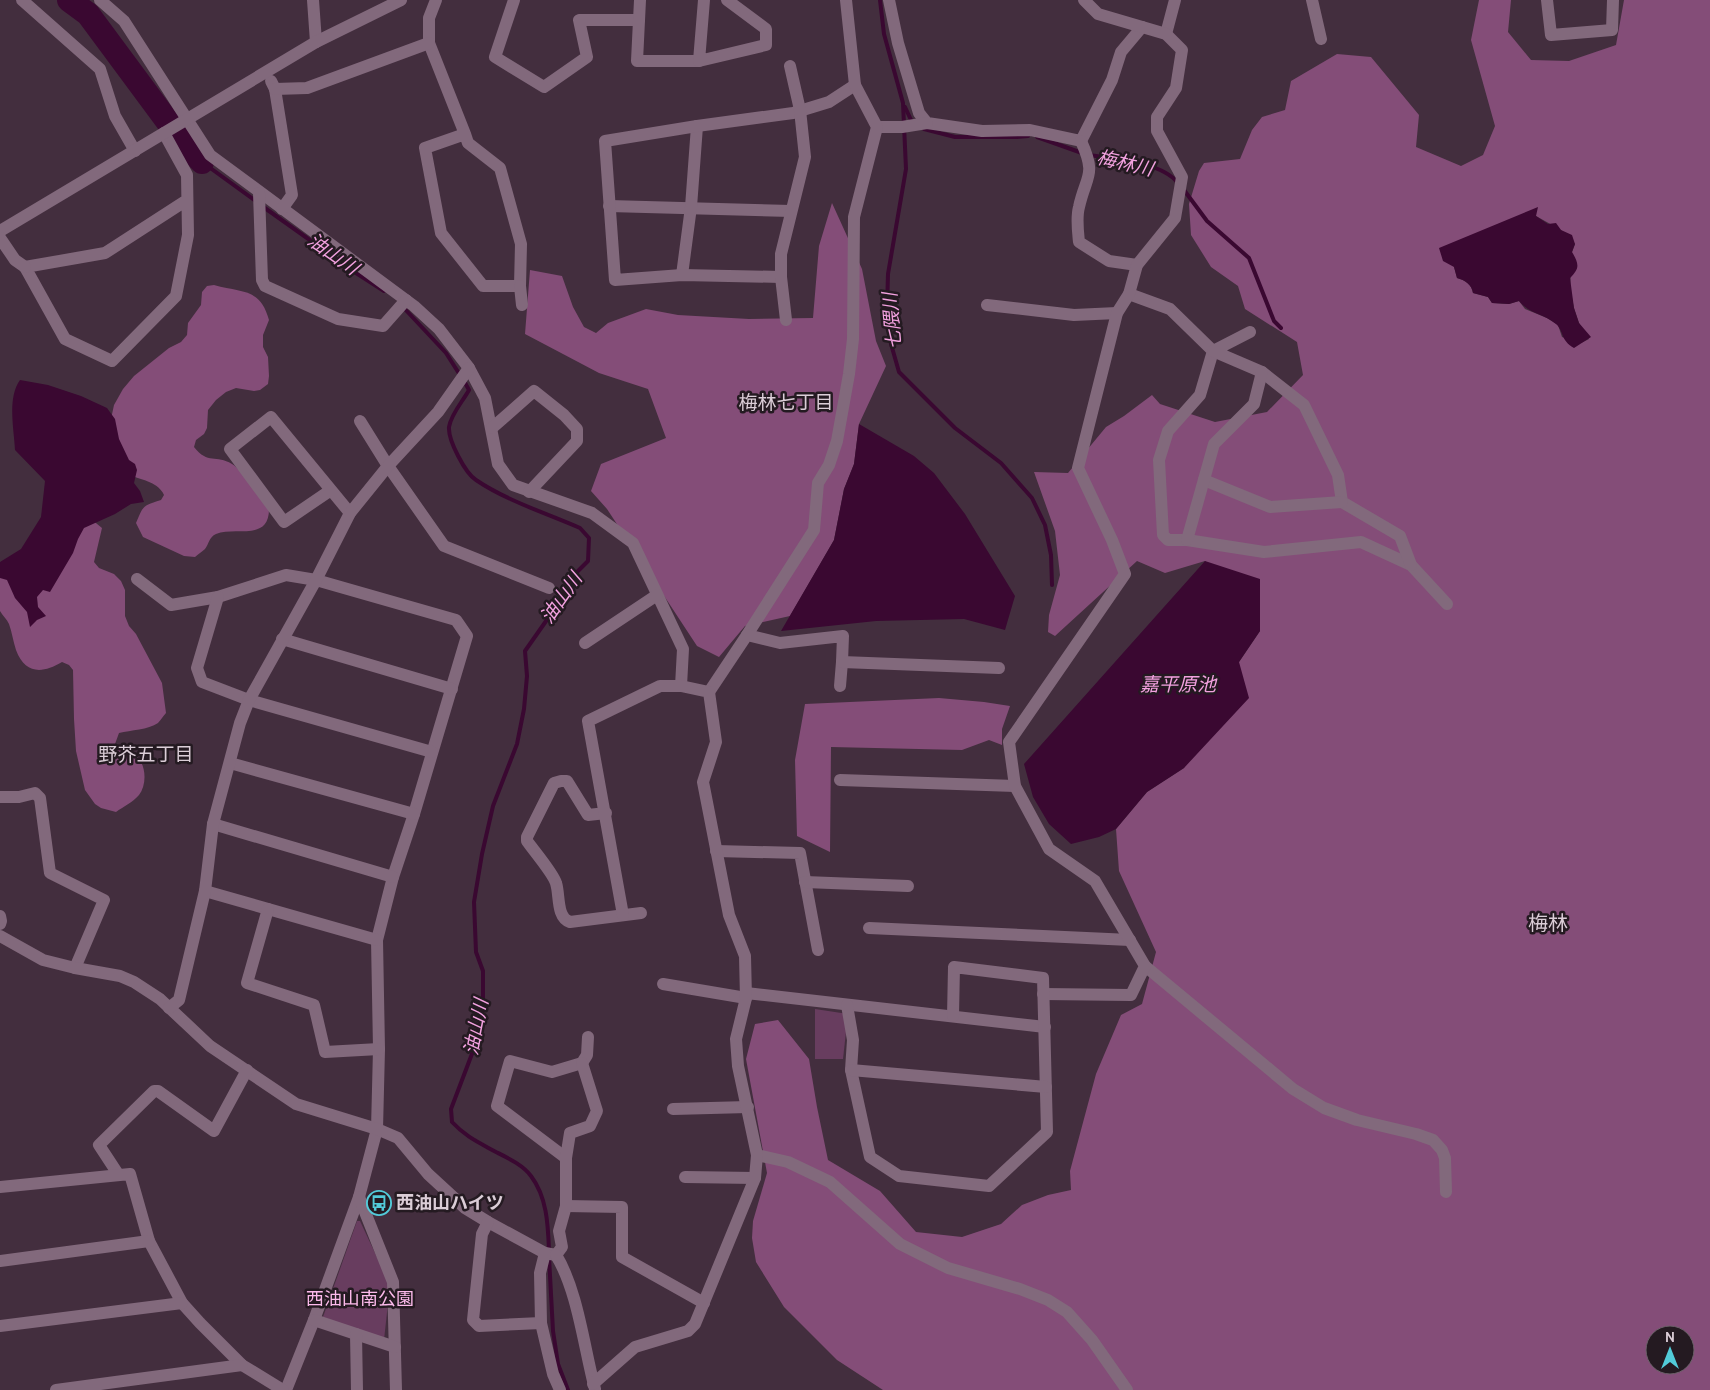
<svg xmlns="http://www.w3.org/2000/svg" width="1710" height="1390" font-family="Cabin,'Noto Sans JP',sans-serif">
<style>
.green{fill:#683d5f}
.forest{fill:#844d78;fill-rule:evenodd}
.water{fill:#3a0831}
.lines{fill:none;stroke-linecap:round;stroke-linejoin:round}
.stream{stroke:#3a0831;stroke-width:4}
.river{stroke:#3a0831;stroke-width:24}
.minor{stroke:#82697c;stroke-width:12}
.labels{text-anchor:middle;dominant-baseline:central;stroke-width:5;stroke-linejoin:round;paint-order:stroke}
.poi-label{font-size:18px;font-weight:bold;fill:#dbcdd7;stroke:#241a21;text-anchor:start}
.park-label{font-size:18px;fill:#fcbaeb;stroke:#241a21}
.water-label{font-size:19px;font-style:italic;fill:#f2a1df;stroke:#241a21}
.neighbourhood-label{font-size:19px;fill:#dbcdd7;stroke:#241a21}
.quarter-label{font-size:20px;fill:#dbcdd7;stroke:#241a21}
</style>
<rect width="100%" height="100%" fill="#432e3e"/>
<g class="green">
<path d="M 815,1009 L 848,1014 L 843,1059 L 815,1059 Z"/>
<path d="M 357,1221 L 360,1221 L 390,1285 L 384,1340 L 323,1317 Z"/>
</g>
<g class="forest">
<path d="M 1479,0 L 1511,0 L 1508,32 L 1531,60 L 1569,61 L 1616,45 L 1624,0 L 1710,0 L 1710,1390 L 883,1390 L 837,1360 L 784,1307 L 756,1262 L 752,1238 L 753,1221 L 767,1173 L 746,1059 L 755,1024 L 778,1020 L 809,1059 L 817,1107 L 828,1160 L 880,1191 L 916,1232 L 962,1237 L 1001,1224 L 1022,1205 L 1048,1195 L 1071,1190 L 1070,1171 L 1096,1074 L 1121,1015 L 1142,1004 L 1156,952 L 1119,871 L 1116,829 L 1147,792 L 1184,768 L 1239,662 L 1260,631 L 1205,561 L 1165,573 L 1137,561 L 1055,636 L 1048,632 L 1049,615 L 1060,575 L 1055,531 L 1034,472 L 1068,473 L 1106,427 L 1124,416 L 1152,395 L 1160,404 L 1215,422 L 1267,412 L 1303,375 L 1297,342 L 1245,309 L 1238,286 L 1211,267 L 1191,235 L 1189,204 L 1199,171 L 1204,163 L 1240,159 L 1252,130 L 1262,117 L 1285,110 L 1291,81 L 1337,54 L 1371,57 L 1419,115 L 1416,147 L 1461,166 L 1483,155 L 1495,126 L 1471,40 ZM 1536,216 L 1561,230 L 1575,244 L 1572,252 L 1570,288 L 1574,308 L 1579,323 L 1589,339 L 1581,343 L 1562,337 L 1558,325 L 1547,318 L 1525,309 L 1519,301 L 1509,304 L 1492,303 L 1488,297 L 1473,293 C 1472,285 1465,280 1457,278 L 1454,267 ZM 1655,1335 L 1685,1335 L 1685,1365 L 1655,1365 Z"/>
<path d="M 832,203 L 862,269 L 876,341 L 886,366 L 859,424 L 854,464 L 844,489 L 834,540 L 790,616 L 745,626 L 719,657 L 697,646 L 607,509 L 591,491 L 601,464 L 666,438 L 648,389 L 599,373 L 525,334 L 530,270 L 562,276 L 573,307 L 584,327 L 596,333 L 608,323 L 646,309 L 678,315 L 749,319 L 813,318 L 819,246 Z"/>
<path d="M 214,285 C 241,293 260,287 269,320 L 263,335 L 263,347 L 268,357 L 269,376 L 268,384 L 260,390 L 254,391 L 236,388 L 226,392 L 216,400 L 208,410 L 207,428 L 204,434 L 196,440 L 194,447 C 208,465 216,454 232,464 C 241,469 261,499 269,509 C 269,542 235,526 216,534 C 209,537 209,544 205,549 C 202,552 198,554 195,557 L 184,556 L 143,537 L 136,523 C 144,504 143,506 161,500 L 164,495 C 159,483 143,480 132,476 L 111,419 L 114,405 L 123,389 L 134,376 L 169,348 L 181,342 L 187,335 L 188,323 L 201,305 L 202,292 L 207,286 Z"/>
<path d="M 91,519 L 102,528 L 94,562 L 99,568 L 114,574 L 121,581 L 125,590 L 125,616 L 129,626 L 136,634 L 162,683 L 166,713 C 163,716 161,720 158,723 C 148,730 131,730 119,733 L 115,744 C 122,749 126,749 133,753 C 146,761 148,783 139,795 C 133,802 123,807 116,812 L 101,808 L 95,804 L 85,790 L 76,751 L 74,719 L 73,670 L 69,665 L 62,662 C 42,674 25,674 16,650 C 13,641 12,632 9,624 C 7,619 2,615 0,611 C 0,603 0,581 0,572 L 34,592 L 68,545 Z"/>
<path d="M 939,698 L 984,702 L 1010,706 L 1002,729 L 1002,745 L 989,740 L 962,750 L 831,747 L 830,852 L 797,836 L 795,760 L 805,704 Z"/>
</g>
<g class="water">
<path d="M 1538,207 L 1536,216 L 1548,224 L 1556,223 L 1561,230 L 1572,235 L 1575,244 L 1572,252 C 1579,264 1580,268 1570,278 L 1574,308 L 1579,323 L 1591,337 L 1574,348 C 1560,340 1564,331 1556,324 C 1543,313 1531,315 1519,301 L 1509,304 L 1492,303 L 1488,297 L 1473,293 C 1472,285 1465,280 1457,278 L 1454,267 L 1443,261 L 1439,248 Z"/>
<path d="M 20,380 L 48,385 L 81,396 L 107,408 L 115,419 L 119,439 L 129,460 L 135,464 L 137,470 L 134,483 L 140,491 L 144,502 L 131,504 L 115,514 L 84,528 L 78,539 L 73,553 L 50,592 L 43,590 L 37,597 L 38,607 L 46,616 L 37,620 L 30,627 L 27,612 L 15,598 L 7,580 L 0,578 L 0,562 L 21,549 L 41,517 L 45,481 L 15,450 C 14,429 7,398 20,380 Z"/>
<path d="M 859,424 L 914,456 L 934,473 L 965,514 L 1015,596 L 1005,630 L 964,619 L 876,621 L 781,631 L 834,540 L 844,489 L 854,464 Z"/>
<path d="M 1205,561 L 1260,579 L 1260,631 L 1239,662 L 1249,698 L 1184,768 L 1147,792 L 1116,829 L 1099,837 L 1071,844 L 1049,824 L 1033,797 L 1024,764 Z"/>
</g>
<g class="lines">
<g class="stream">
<path d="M 880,0 L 884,34 L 903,103 L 906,169 L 888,274 L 887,309 L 891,344 L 899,372 L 955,428 L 1001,463 L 1032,498 L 1045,525 L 1051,555 L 1052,585"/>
<path d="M 905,107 L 911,120 L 914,122"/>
<path d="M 924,129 L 955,137 L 1017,137 L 1028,136"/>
<path d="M 1037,137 L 1082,153"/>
<path d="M 1089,155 C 1114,159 1162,162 1178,183"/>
<path d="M 202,162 L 257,202"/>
<path d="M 1184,190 L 1207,221 L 1249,258 L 1274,321 L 1281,328"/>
<path d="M 262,206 L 356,273 L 384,291"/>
<path d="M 402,306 L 446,353 L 460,375"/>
<path d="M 464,381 L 469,390 C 463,401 451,414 449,427 C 448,440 465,473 476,480 C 507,501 546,513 580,528 L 589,538 L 588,561 L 574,575 L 558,604 L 525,651 L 527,676 L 524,709 L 517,744 L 493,806 L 482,854 L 474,902 L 476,952 L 483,971 L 483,1007 L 475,1046 L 451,1109 L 452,1122 C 466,1137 478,1142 496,1152 C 508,1158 523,1165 531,1176 C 547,1197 548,1225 549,1250"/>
<path d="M 549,1257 L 553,1331 L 558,1364 L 568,1390"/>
</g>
<path class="river" d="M 69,0 L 88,14 L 185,145 L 202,162"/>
<g class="minor">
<path d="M 22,0 L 100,69 L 115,116 L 135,151"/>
<path d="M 100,0 L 124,21 L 210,155 L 414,306 L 439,329 L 469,368 L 485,398 L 498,464 L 513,485 L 592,513 L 633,543 L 683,649 L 681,686"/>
<path d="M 313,0 L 316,42"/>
<path d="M 436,0 L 429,18 L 429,43 L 465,134 L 468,143 L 500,168 L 521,244 L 520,286 L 483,286 L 441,233 L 425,148 L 465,134"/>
<path d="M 514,0 L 495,57 L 544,87 L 587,57 L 579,20 L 639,20"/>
<path d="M 640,0 L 637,61 L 699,61"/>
<path d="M 704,0 L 699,61 L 766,45 L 766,29 L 727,0"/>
<path d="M 889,0 L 898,43 L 919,113 L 927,123 L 982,131 L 1030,130 L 1081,141 L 1112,80 L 1121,52 L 1142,27"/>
<path d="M 1312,0 L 1321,39"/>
<path d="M 1547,0 L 1551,35 L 1612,30 L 1613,0"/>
<path d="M 1166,34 L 1175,0"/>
<path d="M 271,81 L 275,89 L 292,195 L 282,209"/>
<path d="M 275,89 L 307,88 L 429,43"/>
<path d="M 877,127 L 902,127 L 927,123"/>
<path d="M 164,133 L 187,175 L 188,235 L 176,296 L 112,361 L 65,339 L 25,267 L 105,253 L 187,200"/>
<path d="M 1081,141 C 1097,176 1086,175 1079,207 C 1076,218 1078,232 1079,242 L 1109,261 L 1137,265"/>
<path d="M 259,193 L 262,280 L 265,286 L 338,319 L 383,326 L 406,300"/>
<path d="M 609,206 L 791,211"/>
<path d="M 0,231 L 316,42 L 401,0"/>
<path d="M 0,238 L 15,260 L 25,267"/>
<path d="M 682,275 L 691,207 L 697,126"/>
<path d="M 781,277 L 682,275 L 615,280 L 605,141 L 697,126 L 793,113 L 829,102 L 855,85"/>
<path d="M 520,286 L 522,305"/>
<path d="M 1129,294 L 1170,309 L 1213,351 L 1200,395 L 1168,431 L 1159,460 L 1163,535 L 1168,540 L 1187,540 L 1264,552 L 1361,542 L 1411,565 L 1447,604"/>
<path d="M 987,305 L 1074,315 L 1117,313"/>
<path d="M 786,320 L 781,277 L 781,254 L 805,157 L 800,110 L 790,66"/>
<path d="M 1250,332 L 1213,351 L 1262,372 L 1304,405 L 1338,475 L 1342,502 L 1400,536 L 1411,565"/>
<path d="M 360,421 L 388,466 L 444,546 L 549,588"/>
<path d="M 492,428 L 534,391 L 564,415 L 577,429 L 577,441 L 529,492"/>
<path d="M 1204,480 L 1270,507 L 1342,502"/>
<path d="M 331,490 L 284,522 L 230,449 L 271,417 L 350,513"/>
<path d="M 1187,540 L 1214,444 L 1254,404 L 1262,372"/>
<path d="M 137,579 L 171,605 L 218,597 L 286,575 L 316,580 L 456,620 L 467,636 L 414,814 L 393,877 L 377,940 L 379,1049 L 377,1129 L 359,1197 L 314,1320 L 286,1390"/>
<path d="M 218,597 L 197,668 L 202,682 L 249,700 L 432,752"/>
<path d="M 747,635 L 814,530 L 818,483 L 829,465 L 837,441 L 849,374 L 853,339 L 854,217 L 877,127 L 855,85 L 846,0"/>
<path d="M 282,639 L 452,689"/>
<path d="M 585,643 L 657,595"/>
<path d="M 840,686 L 842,662"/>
<path d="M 709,692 L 747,635 L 780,643 L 843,636 L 842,662 L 999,668"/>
<path d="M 230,763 L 414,814"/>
<path d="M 840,780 L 1015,786"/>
<path d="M 0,797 L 19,797 L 35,793 L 40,798 L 50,873 L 104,900 L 75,968"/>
<path d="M 606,813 L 588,815 L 567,781 L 561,781 L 554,783 L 527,837 L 527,841 C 534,851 553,873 556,883 C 560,895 556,917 570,922 L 641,913"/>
<path d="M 213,824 L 393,877"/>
<path d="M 716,851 L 800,853 L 818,950"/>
<path d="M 805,882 L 908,886"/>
<path d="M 205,891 L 377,940"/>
<path d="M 268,909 L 247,983 L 314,1005 L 325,1052 L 379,1049"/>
<path d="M 0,916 L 1,921 L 0,924"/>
<path d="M 869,928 L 1130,940"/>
<path d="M 0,936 L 43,960 L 75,968 L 120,976 L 134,982 L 160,999 L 210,1046 L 296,1104 L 377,1129 L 398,1138 L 428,1174 L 465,1208 L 488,1222 L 545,1253 L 556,1255"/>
<path d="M 1145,966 L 1293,1089 L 1324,1108 L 1357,1120 L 1416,1134 L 1433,1140 L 1442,1150 L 1445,1158 L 1446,1192"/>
<path d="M 663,984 L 746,998"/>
<path d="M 746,993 L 1045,1027"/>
<path d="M 1043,994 L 1131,995 L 1145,966 L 1095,881 L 1049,849 L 1015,786 L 1009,742 L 1125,574 L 1112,540 L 1078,468 L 1117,313 L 1129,294 L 1137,265 L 1175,218 L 1182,177 L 1157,131 L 1157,117 L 1176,88 L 1182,50 L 1166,34 L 1098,14 L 1084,0"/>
<path d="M 847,1005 L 853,1040 L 851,1070 L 870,1157 L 899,1176 L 989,1186 L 1047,1132 L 1043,978 L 954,967 L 953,1016"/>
<path d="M 169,1008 L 179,1000 L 205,891 L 213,824 L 240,723 L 249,700 L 316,580 L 350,513 L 388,466 L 438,412 L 469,368"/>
<path d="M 851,1070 L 1046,1087"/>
<path d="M 673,1109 L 748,1107"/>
<path d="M 757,1155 L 788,1162 L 830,1182 L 900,1244 L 948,1268 L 1020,1289 L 1048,1300 L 1067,1312 L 1092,1340 L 1127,1390"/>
<path d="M 566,1158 L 497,1106 L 510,1061 L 552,1072 L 582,1063 L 587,1055 L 588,1037"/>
<path d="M 118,1174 L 99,1145 L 154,1091 L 158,1091 L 214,1131 L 247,1070"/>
<path d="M 685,1177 L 755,1178"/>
<path d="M 0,1187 L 130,1174 L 149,1241 L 182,1303 L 200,1323 L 242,1365 L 283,1390"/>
<path d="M 359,1197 L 393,1282 L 396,1390"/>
<path d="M 566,1206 L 622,1207 L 622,1257 L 704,1303"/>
<path d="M 488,1222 L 482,1234 L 473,1320 L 479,1326 L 541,1323"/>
<path d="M 545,1253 L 540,1273 L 541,1323 L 553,1374 L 560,1390"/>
<path d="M 556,1255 L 562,1247 L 559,1231 L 566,1206 L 566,1158 L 570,1133 L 590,1126 L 597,1111 L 582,1063"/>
<path d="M 556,1255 C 578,1291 584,1348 595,1389"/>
<path d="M 0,1261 L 149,1241"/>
<path d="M 314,1320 L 395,1347"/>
<path d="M 0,1326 L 182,1303"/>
<path d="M 356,1334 L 357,1390"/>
<path d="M 593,1384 L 635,1347 L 688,1331 L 695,1324 L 755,1178 L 757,1155 L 738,1066 L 736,1039 L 746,998 L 745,956 L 729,915 L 703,782 L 716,742 L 709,692 L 681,686 L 660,686 L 588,721 L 623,915"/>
<path d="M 56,1390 L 242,1365"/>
</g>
</g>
<defs>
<symbol id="bus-ring" viewBox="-11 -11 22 22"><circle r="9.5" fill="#241a21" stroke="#52cbd9" stroke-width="1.5"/><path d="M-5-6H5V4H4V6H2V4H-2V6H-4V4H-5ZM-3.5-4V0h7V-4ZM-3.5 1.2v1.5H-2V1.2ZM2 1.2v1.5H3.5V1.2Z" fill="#52cbd9"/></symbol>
</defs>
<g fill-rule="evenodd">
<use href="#bus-ring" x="365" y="1189" width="28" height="28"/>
</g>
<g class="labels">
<g class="poi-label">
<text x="396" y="1203">西油山ハイツ</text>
</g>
<g class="park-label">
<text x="360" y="1299">西油山南公園</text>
</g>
<g class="water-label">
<text transform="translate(1125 163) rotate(13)">梅林川</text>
<text transform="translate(333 254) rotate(35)">油山川</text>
<text transform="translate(892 321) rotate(-95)">七隈川</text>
<text transform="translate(561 598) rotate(-55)">油山川</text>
<text x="1178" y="684">嘉平原池</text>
<text transform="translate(476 1027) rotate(-79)">油山川</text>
</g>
<g class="neighbourhood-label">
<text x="786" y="402">梅林七丁目</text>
<text x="146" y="754">野芥五丁目</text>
</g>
<g class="quarter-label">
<text x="1548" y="923">梅林</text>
</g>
</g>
<g transform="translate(1670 1350)"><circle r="24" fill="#241a21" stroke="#6d626a"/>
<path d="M0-4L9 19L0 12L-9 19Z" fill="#52cbd9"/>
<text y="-8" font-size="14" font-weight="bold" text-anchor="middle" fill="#dbcdd7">N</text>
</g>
</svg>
